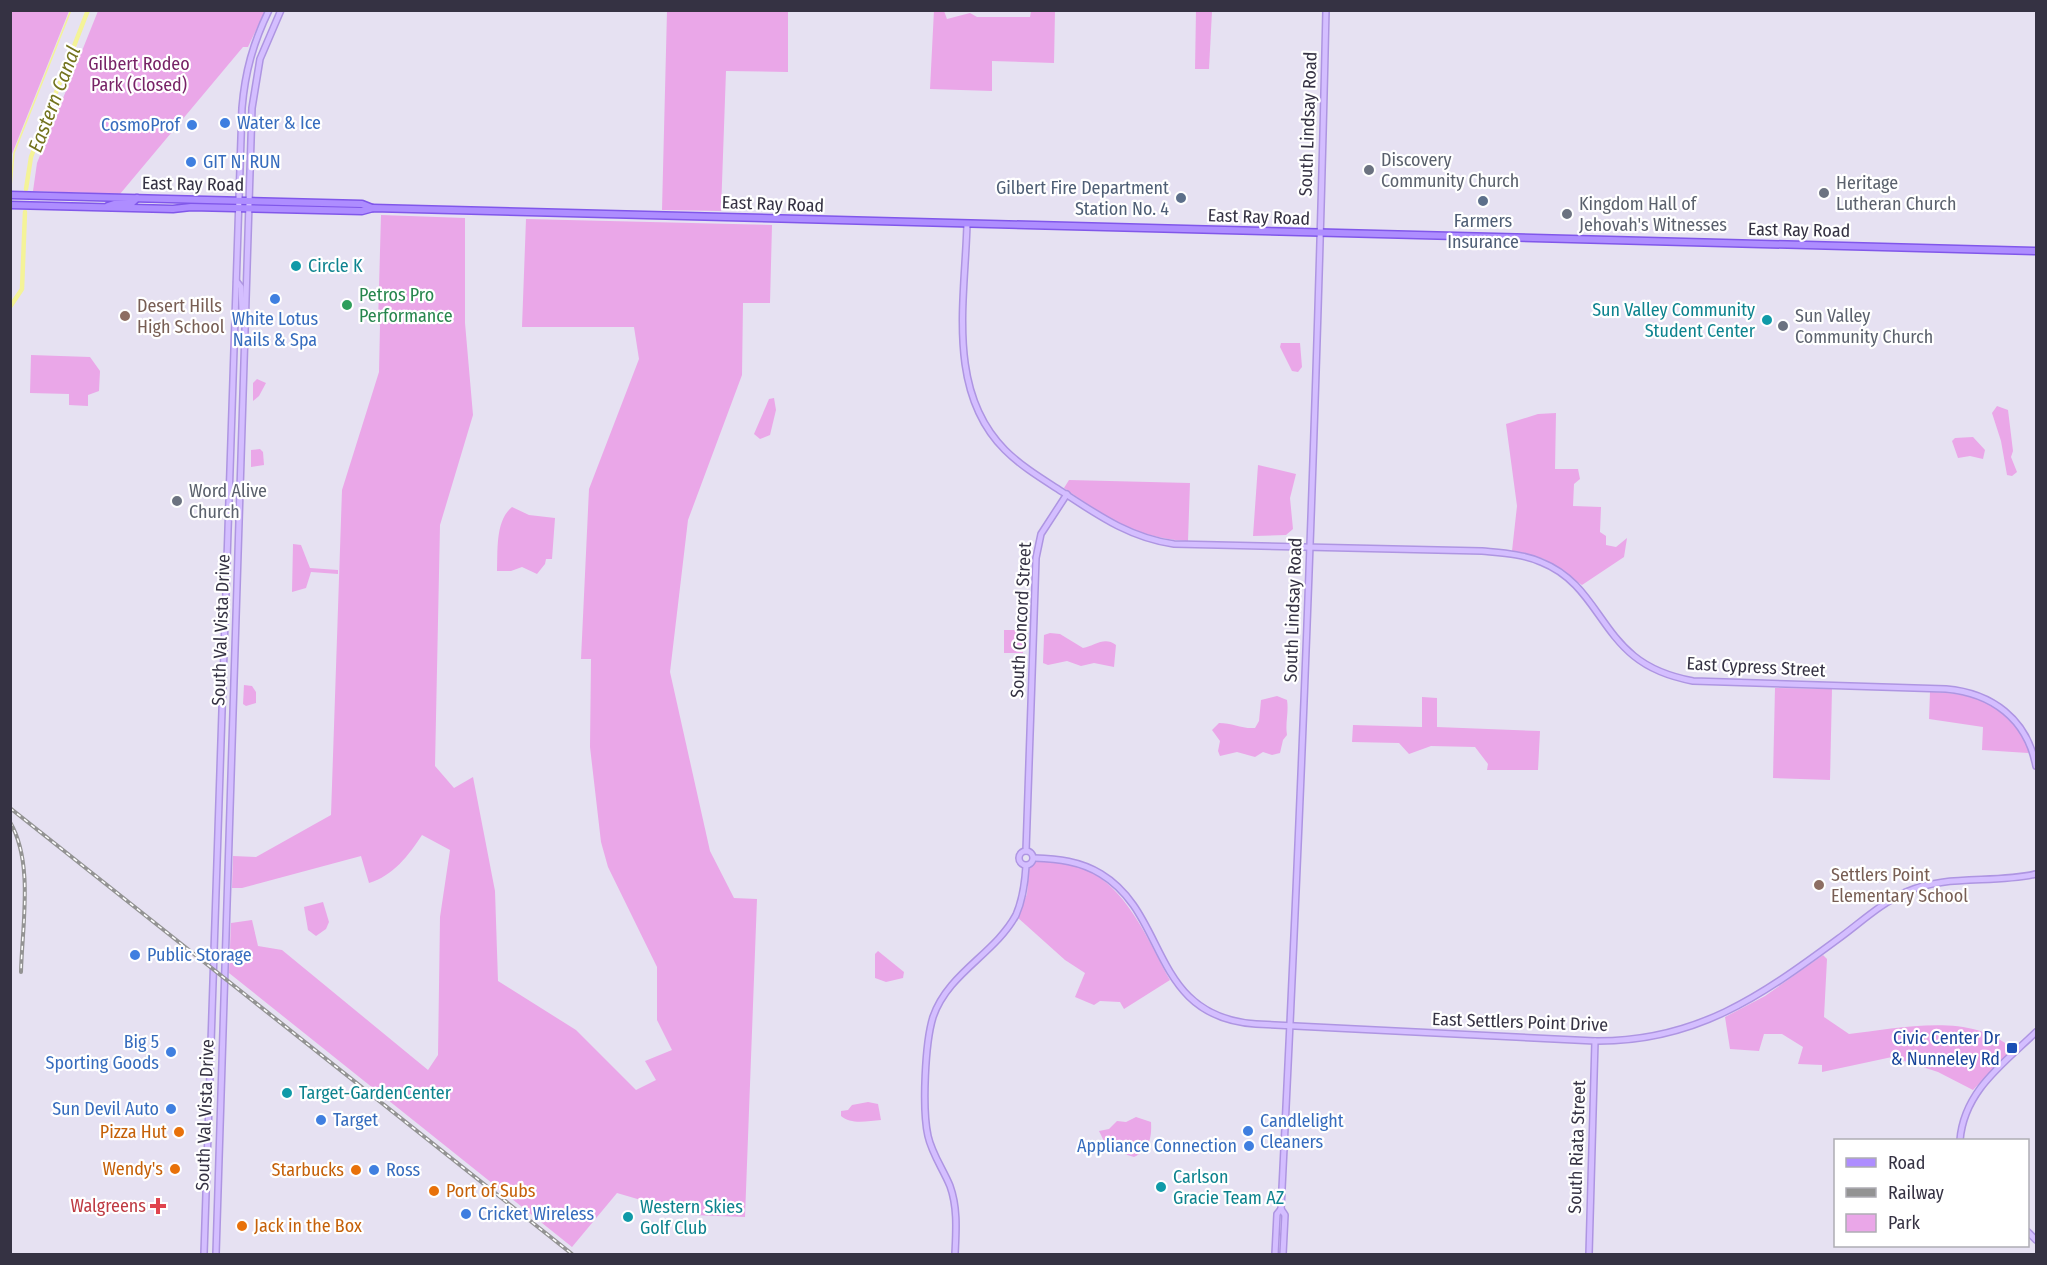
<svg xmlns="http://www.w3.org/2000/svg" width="2047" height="1265" font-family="'Fira Sans Condensed',sans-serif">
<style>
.green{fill:#eaa7e8}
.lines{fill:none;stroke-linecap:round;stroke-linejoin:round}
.stream{stroke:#f4f398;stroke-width:1.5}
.canal{stroke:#f4f398;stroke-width:4.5}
.secondary-casing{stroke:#ae95e2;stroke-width:8}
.primary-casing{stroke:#8057ea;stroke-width:9}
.secondary{stroke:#d4beff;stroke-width:5}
.primary{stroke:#ae8dff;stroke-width:6}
.rail-casing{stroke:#939393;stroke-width:4}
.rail{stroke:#fff;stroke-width:1.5;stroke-dasharray:4.5;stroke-linecap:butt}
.shop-dot{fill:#3f7fe0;stroke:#fff;stroke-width:2}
.worship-dot{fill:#6b7280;stroke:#fff;stroke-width:2}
.service-dot{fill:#5c6f8a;stroke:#fff;stroke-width:2}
.culture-dot{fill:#0f9aa8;stroke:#fff;stroke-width:2}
.leisure-dot{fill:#2e9e5b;stroke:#fff;stroke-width:2}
.education-dot{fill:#8d6e63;stroke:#fff;stroke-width:2}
.transit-dot{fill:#1a4fb4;stroke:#fff;stroke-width:2}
.food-dot{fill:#e8710a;stroke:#fff;stroke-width:2}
.health-dot{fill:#e0444e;stroke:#fff;stroke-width:2}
.labels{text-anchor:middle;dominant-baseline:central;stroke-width:4.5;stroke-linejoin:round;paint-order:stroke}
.park-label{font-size:18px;fill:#782367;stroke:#fff}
.shop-label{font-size:18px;fill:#366cbe;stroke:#fff;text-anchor:start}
.street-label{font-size:18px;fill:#353243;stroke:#fff}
.worship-label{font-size:18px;fill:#5b616d;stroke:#fff;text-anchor:start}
.service-label{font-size:18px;fill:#4e5e75;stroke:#fff;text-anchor:end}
.culture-label{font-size:18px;fill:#0d838f;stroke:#fff;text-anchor:start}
.leisure-label{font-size:18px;fill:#27864d;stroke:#fff;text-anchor:start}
.education-label{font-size:18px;fill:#785e54;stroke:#fff;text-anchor:start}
.transit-label{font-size:18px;fill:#164399;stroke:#fff;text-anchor:end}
.food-label{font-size:18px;fill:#c56008;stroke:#fff;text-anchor:end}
.health-label{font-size:18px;fill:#be3a42;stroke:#fff;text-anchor:end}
.water-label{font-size:20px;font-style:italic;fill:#73731e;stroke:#fff}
</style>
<rect width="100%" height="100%" fill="#e6e1f2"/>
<g class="green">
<path d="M 11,10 L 69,11 L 12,154 L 12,190 Z"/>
<path d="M 934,10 L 944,11 L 947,19 L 970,13 L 977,17 L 1030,17 L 1031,11 L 1055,11 L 1054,63 L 992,61 L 992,91 L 930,89 Z"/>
<path d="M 98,11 L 265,11 L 248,47 L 243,47 L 120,194 L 33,191 L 37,163 Z"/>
<path d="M 667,11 L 788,11 L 788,72 L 726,71 L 721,211 L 662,210 Z"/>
<path d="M 1196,11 L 1212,11 L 1209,69 L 1195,69 Z"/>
<path d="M 381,215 L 465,218 L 465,323 L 473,415 L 440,525 L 435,766 L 454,788 L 473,777 L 495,891 L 498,981 L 576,1030 L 636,1090 L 656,1080 L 645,1061 L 672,1050 L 657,1020 L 657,967 L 608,867 L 601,842 L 590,747 L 591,659 L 581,659 L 589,489 L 639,359 L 634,327 L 522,327 L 526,219 L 772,225 L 770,303 L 743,303 L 742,375 L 688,520 L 670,672 L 710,851 L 734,898 L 757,899 L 745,1217 L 692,1215 L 617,1193 L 572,1247 L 229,973 L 231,923 L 252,920 L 258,946 L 282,950 L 428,1070 L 438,1055 L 440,917 L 450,850 L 422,835 C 409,855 393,876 369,883 L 361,856 L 242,888 L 232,888 L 233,856 L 256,857 L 331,815 L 342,490 L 379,372 L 380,325 L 378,324 Z"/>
<path d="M 1281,343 L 1300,343 L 1302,367 L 1298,372 L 1292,371 L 1280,347 Z"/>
<path d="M 31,355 L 90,357 L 100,371 L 99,391 L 88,395 L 88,406 L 69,405 L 69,394 L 30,393 Z"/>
<path d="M 257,379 L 266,383 L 259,396 L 253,401 L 253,383 Z"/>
<path d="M 774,398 L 776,410 L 770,435 L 760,439 L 754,434 L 769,399 Z"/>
<path d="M 1997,406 L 2008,410 L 2013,451 L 2011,457 L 2017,472 L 2012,476 L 2007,475 L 2001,441 L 1992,413 Z"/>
<path d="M 1556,413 L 1555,469 L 1578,469 L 1580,479 L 1574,484 L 1573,506 L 1601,507 L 1600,532 L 1606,536 L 1606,545 L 1616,547 L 1627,538 L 1624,557 L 1582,585 L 1544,559 L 1512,551 L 1517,506 L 1506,424 L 1538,414 Z"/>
<path d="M 1973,437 L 1985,450 L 1983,459 L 1970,456 L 1958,458 L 1952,441 L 1955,438 Z"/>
<path d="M 260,449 L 263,452 L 264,465 L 251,467 L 251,450 Z"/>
<path d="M 1258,465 L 1296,474 L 1290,498 L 1293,529 L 1286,535 L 1253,536 Z"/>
<path d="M 1069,480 L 1190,483 L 1188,541 C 1135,538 1106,517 1064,488 Z"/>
<path d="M 512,507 L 529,515 L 555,518 L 552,559 L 546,559 L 545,564 L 537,574 L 522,567 L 511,571 L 497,571 C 498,551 495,521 512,507 Z"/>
<path d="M 293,544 L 301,545 L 310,568 L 338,570 L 338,574 L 311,572 L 306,588 L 292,592 Z"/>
<path d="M 1004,630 L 1024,630 L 1023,653 L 1004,653 Z"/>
<path d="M 1050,633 L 1060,634 L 1083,648 C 1095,646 1104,636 1116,645 L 1114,667 L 1094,663 L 1081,666 L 1067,661 L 1048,665 L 1043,663 L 1044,635 Z"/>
<path d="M 244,685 L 252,686 L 256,692 L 256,703 L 246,706 L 243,704 Z"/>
<path d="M 1775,688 L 1832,689 L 1830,780 L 1773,778 Z"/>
<path d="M 1930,692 C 1964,693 2000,699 2020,732 C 2024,738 2029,745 2028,753 L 1982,750 L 1983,727 L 1929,719 Z"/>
<path d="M 1277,696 L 1287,700 C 1289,712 1285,723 1287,735 L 1283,740 L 1280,753 L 1272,755 L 1263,752 L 1255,757 L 1237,752 L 1220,756 L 1218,751 L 1220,741 L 1212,730 L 1219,723 C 1232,723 1242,729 1255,728 L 1259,721 L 1261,700 Z"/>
<path d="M 1422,697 L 1437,698 L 1437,727 L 1540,731 L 1538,770 L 1487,770 L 1488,764 L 1475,747 L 1431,746 L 1409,754 L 1399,743 L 1352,742 L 1353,725 L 1422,727 Z"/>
<path d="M 1036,862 C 1115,856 1138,922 1170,980 L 1124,1009 L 1120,1002 L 1100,1001 L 1094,1005 L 1075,997 L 1085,973 L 1065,960 L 1017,917 L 1027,894 L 1029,869 Z"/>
<path d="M 323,902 L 329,922 L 326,929 L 316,936 L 308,930 L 304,907 Z"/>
<path d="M 878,951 L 904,972 L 903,978 L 886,982 L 875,978 L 875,954 Z"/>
<path d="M 1823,955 L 1827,959 L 1824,1017 L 1849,1034 C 1898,1029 1972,1011 2012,1049 L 1973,1090 L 1938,1072 L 1892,1057 L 1822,1072 L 1822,1065 L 1798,1064 L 1803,1047 L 1782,1034 L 1764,1034 L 1759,1051 L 1730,1049 L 1725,1017 L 1765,996 Z"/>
<path d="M 868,1102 L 878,1104 L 881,1120 C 868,1121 851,1125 841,1116 L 841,1111 L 848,1110 L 852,1105 Z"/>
<path d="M 1136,1117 L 1151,1122 C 1152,1139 1149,1150 1134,1157 L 1108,1149 L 1099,1131 L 1109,1129 L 1117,1121 L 1126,1122 Z"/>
</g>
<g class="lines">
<g class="stream">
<path d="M 11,187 L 14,153 L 71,10"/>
<path d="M 1297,225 L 1297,220"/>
</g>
<g class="canal">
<path d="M 26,189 L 31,157 L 88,10"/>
<path d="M 10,307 L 22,289 L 25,212"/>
</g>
<defs>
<g id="secondary">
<path d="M 967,224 C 965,300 946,391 1005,450 C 1022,467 1044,480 1064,493 C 1099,516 1131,538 1174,544 L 1482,551 C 1502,553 1523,554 1541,562 C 1589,581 1598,627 1634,656 C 1651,670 1672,677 1693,681 L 1946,689 C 1992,693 2027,719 2036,766"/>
<path d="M 237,282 L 241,287 L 242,310 L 246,313"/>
<circle cx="1026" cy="858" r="7"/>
<path d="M 1026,851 L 1036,558 L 1041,534 L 1067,494"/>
<path d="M 1034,858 C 1058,859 1080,861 1101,874 C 1169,915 1150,1017 1256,1024 L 1595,1041 C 1696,1042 1761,996 1838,939 C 1860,923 1881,903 1906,892 C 1946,874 1994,884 2036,874"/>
<path d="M 1960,1140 C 1964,1091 2003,1064 2036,1032"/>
<path d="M 1281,1209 L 1285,1215 L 1283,1254"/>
<path d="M 2028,1232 L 2036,1240"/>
<path d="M 204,1254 L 242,108 C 245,72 253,43 269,10"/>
<path d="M 216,1254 L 252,108 L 260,59 L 281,10"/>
<path d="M 955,1254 C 956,1232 958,1208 950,1186 C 943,1169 932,1154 928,1136 C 922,1109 925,1043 933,1017 C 948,973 995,954 1016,915 C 1023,899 1025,883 1026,866"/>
<path d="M 1275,1254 L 1277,1214 L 1281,1209 C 1301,810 1317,410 1326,10"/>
<path d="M 1589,1254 L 1595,1041"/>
</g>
<g id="primary">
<path d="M 10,195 L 362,204 L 372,208"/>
<path d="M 10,205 L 173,209 L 191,207 L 362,211 L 373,208 L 2036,251"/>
<path d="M 108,206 L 114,204 L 131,204 L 137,198"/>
</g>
</defs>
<use href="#secondary" class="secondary-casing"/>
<use href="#primary" class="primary-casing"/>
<use href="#secondary" class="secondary"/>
<use href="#primary" class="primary"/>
<defs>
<g id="rail">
<path d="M 10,808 L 572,1254"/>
<path d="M 10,822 C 34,863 22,926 21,972"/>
</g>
</defs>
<use href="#rail" class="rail-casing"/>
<use href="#rail" class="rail"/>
</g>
<g class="shop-dot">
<circle cx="225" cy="123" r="6"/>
<circle cx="192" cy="125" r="6"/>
<circle cx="191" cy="162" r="6"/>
<circle cx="275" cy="299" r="6"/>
<circle cx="135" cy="955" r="6"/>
<circle cx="171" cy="1052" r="6"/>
<circle cx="171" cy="1109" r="6"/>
<circle cx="321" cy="1120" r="6"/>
<circle cx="1248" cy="1131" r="6"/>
<circle cx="1249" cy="1146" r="6"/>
<circle cx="374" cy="1170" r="6"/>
<circle cx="466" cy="1214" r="6"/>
</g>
<g class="worship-dot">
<circle cx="1369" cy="170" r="6"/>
<circle cx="1824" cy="193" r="6"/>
<circle cx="1567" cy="214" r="6"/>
<circle cx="1783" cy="326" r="6"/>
<circle cx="177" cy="501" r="6"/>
</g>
<g class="service-dot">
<circle cx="1181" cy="198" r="6"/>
<circle cx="1483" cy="201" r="6"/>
</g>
<g class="culture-dot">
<circle cx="296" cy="266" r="6"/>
<circle cx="1767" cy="320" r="6"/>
<circle cx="287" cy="1093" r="6"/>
<circle cx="1161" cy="1187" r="6"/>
<circle cx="628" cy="1217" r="6"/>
</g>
<circle class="leisure-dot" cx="347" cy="305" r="6"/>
<g class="education-dot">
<circle cx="125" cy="316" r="6"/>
<circle cx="1819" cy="885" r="6"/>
</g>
<rect class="transit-dot" x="2006" y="1042" width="12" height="12" rx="3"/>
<g class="food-dot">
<circle cx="179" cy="1132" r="6"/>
<circle cx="175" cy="1169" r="6"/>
<circle cx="356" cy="1170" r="6"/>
<circle cx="434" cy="1191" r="6"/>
<circle cx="242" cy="1226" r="6"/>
</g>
<path class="health-dot" d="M155 1197h6v6h6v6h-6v6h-6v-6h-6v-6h6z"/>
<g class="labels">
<g class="park-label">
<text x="139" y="64">Gilbert Rodeo<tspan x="139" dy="21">Park (Closed)</tspan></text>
</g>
<g class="shop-label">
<text x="237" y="123">Water &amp; Ice</text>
<text x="180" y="125" text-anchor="end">CosmoProf</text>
<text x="203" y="162">GIT N' RUN</text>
<text x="275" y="319" text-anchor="middle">White Lotus<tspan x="275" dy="21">Nails &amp; Spa</tspan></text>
<text x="147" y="955">Public Storage</text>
<text x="159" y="1042" text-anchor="end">Big 5<tspan x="159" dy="21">Sporting Goods</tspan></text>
<text x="159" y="1109" text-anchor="end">Sun Devil Auto</text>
<text x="333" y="1120">Target</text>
<text x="1260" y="1121">Candlelight<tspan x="1260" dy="21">Cleaners</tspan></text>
<text x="1237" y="1146" text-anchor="end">Appliance Connection</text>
<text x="386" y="1170">Ross</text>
<text x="478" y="1214">Cricket Wireless</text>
</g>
<g class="street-label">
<text transform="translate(1308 124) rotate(-88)">South Lindsay Road</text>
<text transform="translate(193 184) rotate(1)">East Ray Road</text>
<text transform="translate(773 204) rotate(2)">East Ray Road</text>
<text transform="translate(1259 217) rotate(2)">East Ray Road</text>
<text transform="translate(1799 230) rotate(1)">East Ray Road</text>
<text transform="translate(1293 610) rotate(-88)">South Lindsay Road</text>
<text transform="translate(1021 620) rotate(-87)">South Concord Street</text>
<text transform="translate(221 630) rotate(-88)">South Val Vista Drive</text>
<text transform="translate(1756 667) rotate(3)">East Cypress Street</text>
<text transform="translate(1520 1022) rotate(2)">East Settlers Point Drive</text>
<text transform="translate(205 1115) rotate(-88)">South Val Vista Drive</text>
<text transform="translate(1577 1147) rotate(-88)">South Riata Street</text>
</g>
<g class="worship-label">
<text x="1381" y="160">Discovery<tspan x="1381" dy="21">Community Church</tspan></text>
<text x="1836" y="183">Heritage<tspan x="1836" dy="21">Lutheran Church</tspan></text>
<text x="1579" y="204">Kingdom Hall of<tspan x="1579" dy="21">Jehovah's Witnesses</tspan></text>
<text x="1795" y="316">Sun Valley<tspan x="1795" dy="21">Community Church</tspan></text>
<text x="189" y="491">Word Alive<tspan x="189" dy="21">Church</tspan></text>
</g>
<g class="service-label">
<text x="1169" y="188">Gilbert Fire Department<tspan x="1169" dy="21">Station No. 4</tspan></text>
<text x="1483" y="221" text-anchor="middle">Farmers<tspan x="1483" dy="21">Insurance</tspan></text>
</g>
<g class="culture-label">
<text x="308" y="266">Circle K</text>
<text x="1755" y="310" text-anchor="end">Sun Valley Community<tspan x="1755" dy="21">Student Center</tspan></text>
<text x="299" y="1093">Target-GardenCenter</text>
<text x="1173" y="1177">Carlson<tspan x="1173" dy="21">Gracie Team AZ</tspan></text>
<text x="640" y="1207">Western Skies<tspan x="640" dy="21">Golf Club</tspan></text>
</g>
<g class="leisure-label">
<text x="359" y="295">Petros Pro<tspan x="359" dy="21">Performance</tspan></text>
</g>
<g class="education-label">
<text x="137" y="306">Desert Hills<tspan x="137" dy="21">High School</tspan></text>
<text x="1831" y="875">Settlers Point<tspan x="1831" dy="21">Elementary School</tspan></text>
</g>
<g class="transit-label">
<text x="2000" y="1038">Civic Center Dr<tspan x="2000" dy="21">&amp; Nunneley Rd</tspan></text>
</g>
<g class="food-label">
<text x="167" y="1132">Pizza Hut</text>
<text x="163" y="1169">Wendy's</text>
<text x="344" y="1170">Starbucks</text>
<text x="446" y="1191" text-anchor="start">Port of Subs</text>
<text x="254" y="1226" text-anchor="start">Jack in the Box</text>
</g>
<g class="health-label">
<text x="146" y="1206">Walgreens</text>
</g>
<g class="water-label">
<text transform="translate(54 99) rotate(-69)">Eastern Canal</text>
</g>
</g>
<rect width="2047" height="1265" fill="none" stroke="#353243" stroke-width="24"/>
<rect x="1834" y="1139" width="195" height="108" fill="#ffffff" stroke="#aeadb4" stroke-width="1.5"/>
<rect x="1846" y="1158" width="30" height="9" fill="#ae8dff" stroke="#aeadb4" stroke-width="1.5"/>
<text x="1888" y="1169" font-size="18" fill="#353243">Road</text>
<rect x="1846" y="1188" width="30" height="9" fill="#939393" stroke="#aeadb4" stroke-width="1.5"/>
<text x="1888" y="1199" font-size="18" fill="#353243">Railway</text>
<rect x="1846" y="1214" width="30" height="18" fill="#eaa7e8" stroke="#aeadb4" stroke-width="1.5"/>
<text x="1888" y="1229" font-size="18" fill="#353243">Park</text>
</svg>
